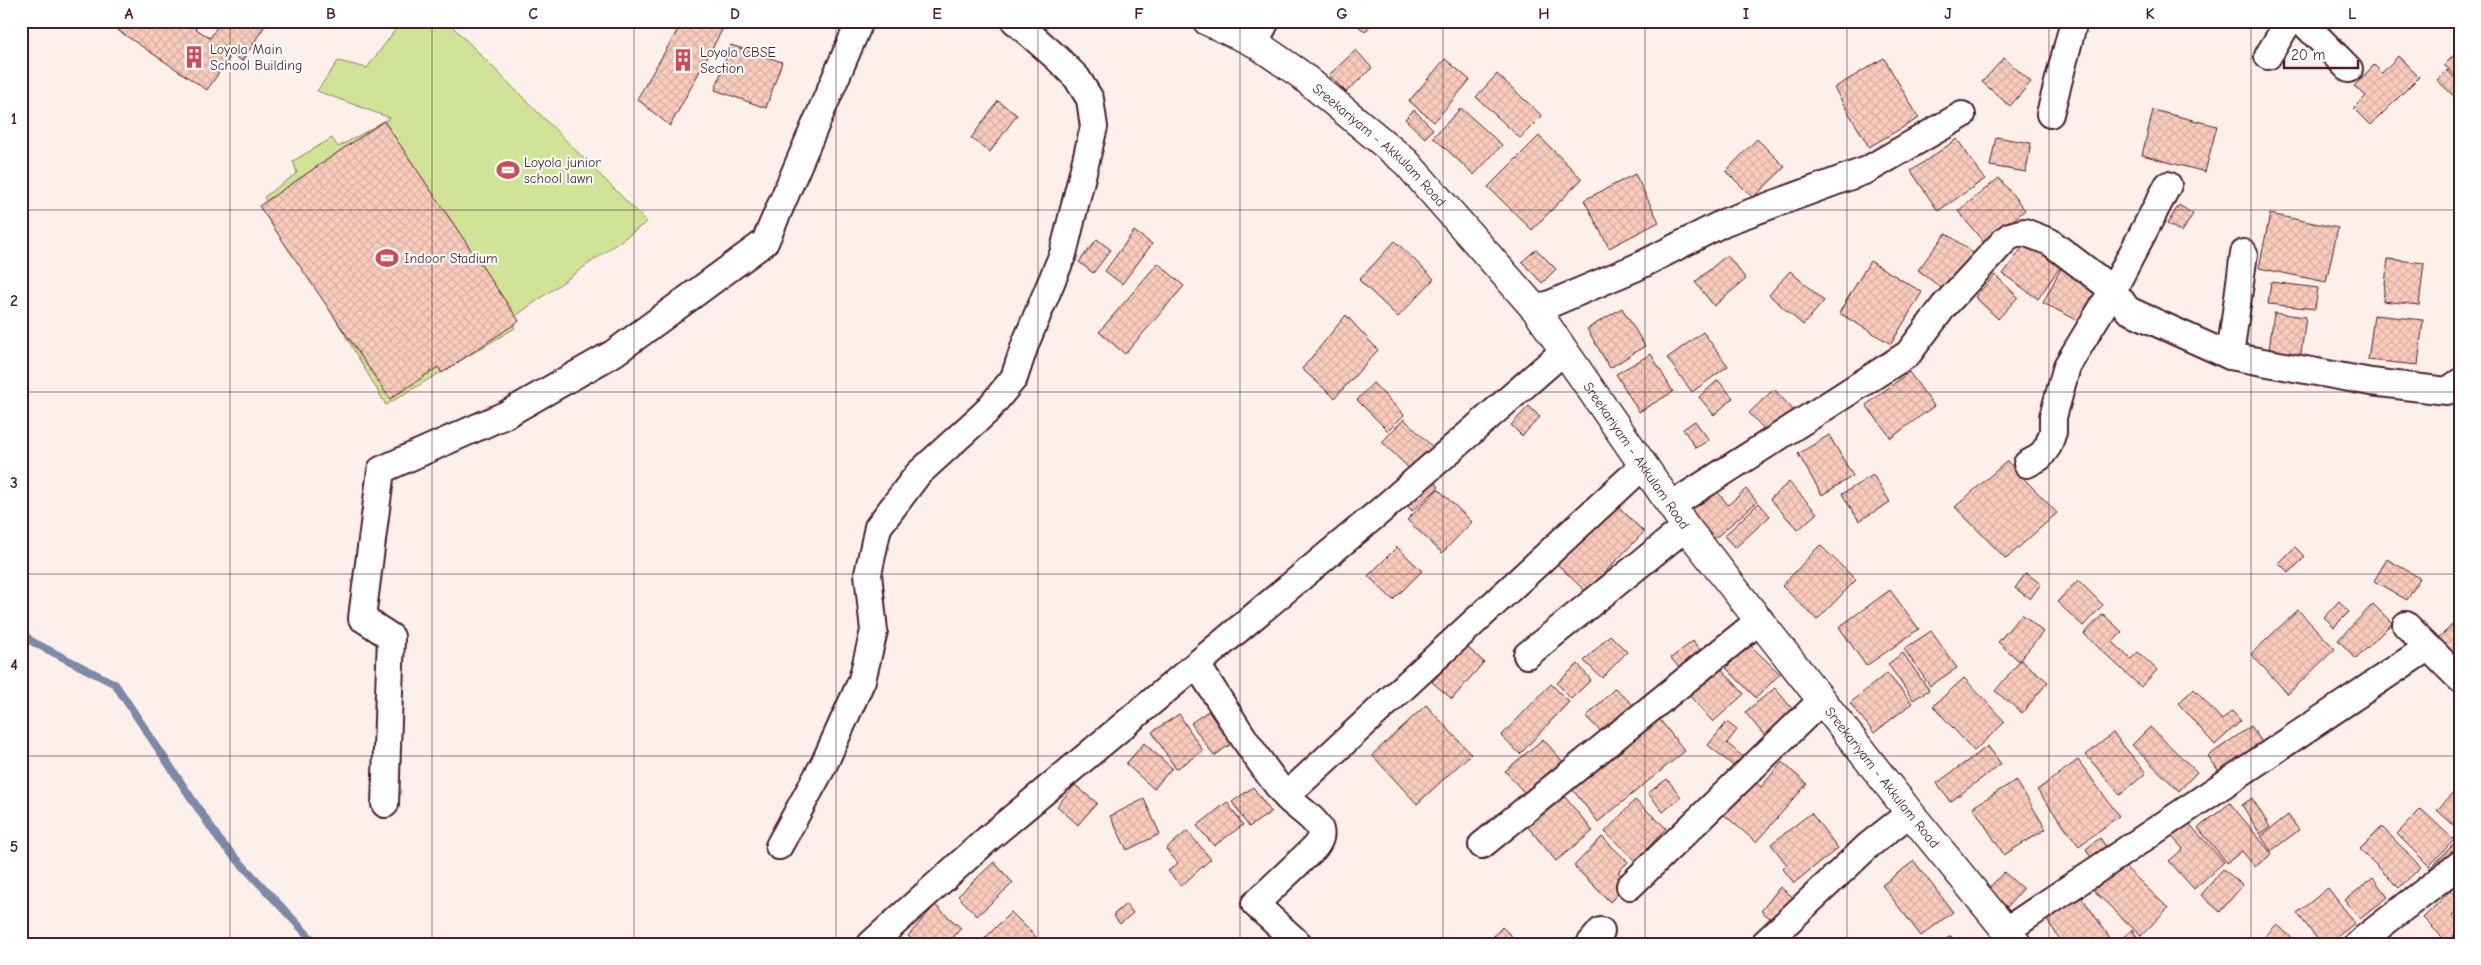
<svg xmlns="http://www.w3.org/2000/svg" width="2481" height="965" font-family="'Comic Neue',sans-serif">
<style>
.green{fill:#d1e397;stroke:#8e8161}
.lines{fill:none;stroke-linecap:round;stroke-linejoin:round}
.stream{stroke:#7d89a8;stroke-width:8}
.building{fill:url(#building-cross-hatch);stroke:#4a1f2b}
.minor-casing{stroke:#4a1f2b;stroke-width:30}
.major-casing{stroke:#4a1f2b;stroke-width:31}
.minor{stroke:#fff;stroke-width:26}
.major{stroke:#fff;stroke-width:28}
.grid{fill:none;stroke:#4a1f2b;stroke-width:1;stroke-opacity:0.55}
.labels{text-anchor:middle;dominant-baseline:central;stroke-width:4;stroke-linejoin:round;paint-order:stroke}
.poi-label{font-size:14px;fill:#4a1f2b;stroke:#fff;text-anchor:start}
.street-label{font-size:14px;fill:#4a1f2b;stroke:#fff}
.neatline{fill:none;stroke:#4a1f2b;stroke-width:2}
.grid-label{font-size:16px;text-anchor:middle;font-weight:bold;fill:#4a1f2b}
</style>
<defs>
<pattern id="building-cross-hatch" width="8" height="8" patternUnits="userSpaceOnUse" patternTransform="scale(1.25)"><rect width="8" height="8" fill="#f9ccbc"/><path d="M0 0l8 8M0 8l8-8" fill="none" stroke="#d7afa2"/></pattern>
</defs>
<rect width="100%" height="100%" fill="#fdf0eb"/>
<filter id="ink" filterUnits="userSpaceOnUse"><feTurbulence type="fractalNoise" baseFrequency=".02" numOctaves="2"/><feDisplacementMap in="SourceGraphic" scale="10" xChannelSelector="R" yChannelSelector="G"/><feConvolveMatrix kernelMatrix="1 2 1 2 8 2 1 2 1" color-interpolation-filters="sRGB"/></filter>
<g filter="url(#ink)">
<path class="green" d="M 402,21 L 447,21 L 647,222 L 510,320 L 515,328 L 386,405 L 264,197 L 297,173 L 293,161 L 332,138 L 338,147 L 390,118 L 317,91 L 338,61 L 367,68 Z"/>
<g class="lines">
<path class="stream" d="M 21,631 L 31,641 L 115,684 L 220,841 L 316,944"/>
</g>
<g class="building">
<path d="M 104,21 L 184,21 L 210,38 L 221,21 L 268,21 L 242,61 L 232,54 L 207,90 Z"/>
<path d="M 683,21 L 727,21 L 670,126 L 637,99 Z"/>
<path d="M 1352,21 L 1374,21 L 1365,32 Z"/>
<path d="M 2385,21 L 2402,21 L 2394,30 Z"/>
<path d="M 731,45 L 782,62 L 766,108 L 715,90 Z"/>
<path d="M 2460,49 L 2460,80 L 2444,65 Z"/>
<path d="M 1356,50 L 1372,68 L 1346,92 L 1329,75 Z"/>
<path d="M 2398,56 L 2419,77 L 2371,125 L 2354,108 L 2366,96 L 2354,86 L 2374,65 L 2382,73 Z"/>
<path d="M 1884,58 L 1919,118 L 1869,147 L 1834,88 Z"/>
<path d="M 2004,58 L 2031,82 L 2010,106 L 1982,82 Z"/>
<path d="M 1445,59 L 1470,80 L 1434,122 L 1409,101 Z"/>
<path d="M 2447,70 L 2460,83 L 2460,102 L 2437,80 Z"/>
<path d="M 1497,74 L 1542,116 L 1520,138 L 1476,97 Z"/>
<path d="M 998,101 L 1017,115 L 990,152 L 971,138 Z"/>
<path d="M 1461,108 L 1502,145 L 1474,175 L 1433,137 Z"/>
<path d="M 1414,110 L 1433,129 L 1425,138 L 1405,119 Z"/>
<path d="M 2153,110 L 2217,126 L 2205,172 L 2142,155 Z"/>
<path d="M 384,121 L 519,321 L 442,373 L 438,367 L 390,399 L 259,206 Z"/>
<path d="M 1539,136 L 1582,179 L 1532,230 L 1488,187 Z"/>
<path d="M 1996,137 L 2031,143 L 2026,172 L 1990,166 Z"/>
<path d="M 1757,139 L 1785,167 L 1753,198 L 1726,171 Z"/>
<path d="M 1957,139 L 1985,179 L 1938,211 L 1911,171 Z"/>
<path d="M 1635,174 L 1659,222 L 1609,248 L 1584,200 Z"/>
<path d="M 1999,178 L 2025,210 L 1985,244 L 1958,211 Z"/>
<path d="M 2179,205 L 2193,214 L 2182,232 L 2167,224 Z"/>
<path d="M 2270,214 L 2338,228 L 2326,282 L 2259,268 Z"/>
<path d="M 1134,231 L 1152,244 L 1122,284 L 1105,271 Z"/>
<path d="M 1946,233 L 1973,253 L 1945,291 L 1918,270 Z"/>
<path d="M 1097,239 L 1111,250 L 1093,273 L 1079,262 Z"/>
<path d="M 2028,240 L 2062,264 L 2038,299 L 2003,274 Z"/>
<path d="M 1395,241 L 1434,279 L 1398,317 L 1359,280 Z"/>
<path d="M 1536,249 L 1556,269 L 1542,283 L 1522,262 Z"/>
<path d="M 1727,255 L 1746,279 L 1714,306 L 1695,282 Z"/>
<path d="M 2388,259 L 2424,263 L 2419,305 L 2383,301 Z"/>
<path d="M 1870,261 L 1922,292 L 1891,344 L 1839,313 Z"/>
<path d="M 1158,263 L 1184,286 L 1125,354 L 1099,332 Z"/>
<path d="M 2062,266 L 2106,289 L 2087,325 L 2043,303 Z"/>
<path d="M 1790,271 L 1824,301 L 1803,325 L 1769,295 Z"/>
<path d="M 1995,275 L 2018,297 L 1998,319 L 1975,297 Z"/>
<path d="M 2271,282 L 2318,288 L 2315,309 L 2268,304 Z"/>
<path d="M 1622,308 L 1645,346 L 1610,368 L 1587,329 Z"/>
<path d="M 2274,313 L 2306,317 L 2300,361 L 2268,357 Z"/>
<path d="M 1346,315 L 1378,350 L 1335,398 L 1302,369 Z"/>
<path d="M 2374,315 L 2423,320 L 2418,365 L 2368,360 Z"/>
<path d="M 1703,332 L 1728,366 L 1692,392 L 1667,358 Z"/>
<path d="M 1651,354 L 1673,392 L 1639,412 L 1616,374 Z"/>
<path d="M 1909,372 L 1934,406 L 1891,438 L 1866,405 Z"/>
<path d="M 1718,380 L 1733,398 L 1714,415 L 1699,397 Z"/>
<path d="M 1373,383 L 1404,415 L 1388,431 L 1357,400 Z"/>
<path d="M 1774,389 L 1795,412 L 1770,435 L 1749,413 Z"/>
<path d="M 1529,406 L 1540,417 L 1522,436 L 1511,425 Z"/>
<path d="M 1404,419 L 1440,454 L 1418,477 L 1382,442 Z"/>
<path d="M 1695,421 L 1709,440 L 1696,448 L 1683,429 Z"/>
<path d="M 1829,435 L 1853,476 L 1822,495 L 1798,454 Z"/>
<path d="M 2007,461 L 2057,513 L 2006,559 L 1955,507 Z"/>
<path d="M 1873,475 L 1890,502 L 1859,521 L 1842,494 Z"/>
<path d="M 1430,476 L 1439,487 L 1412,511 L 1402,499 Z"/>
<path d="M 1789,482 L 1817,513 L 1798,530 L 1770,499 Z"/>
<path d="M 1713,486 L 1728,505 L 1746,489 L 1757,502 L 1713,540 L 1687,509 Z"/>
<path d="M 1438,489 L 1472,522 L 1442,553 L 1407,520 Z"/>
<path d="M 1759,503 L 1770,516 L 1735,548 L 1724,536 Z"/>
<path d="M 1616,504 L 1644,532 L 1586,592 L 1557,564 Z"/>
<path d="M 1820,545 L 1856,580 L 1817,620 L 1782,586 Z"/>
<path d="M 1397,547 L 1422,571 L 1393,600 L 1368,576 Z"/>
<path d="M 2295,547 L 2305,557 L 2289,573 L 2279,563 Z"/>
<path d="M 2387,559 L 2420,578 L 2407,600 L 2374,581 Z"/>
<path d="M 2026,573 L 2041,584 L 2030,599 L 2015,588 Z"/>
<path d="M 2078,580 L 2103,605 L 2083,626 L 2057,602 Z"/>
<path d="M 1890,590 L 1919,629 L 1866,666 L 1839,627 Z"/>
<path d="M 2339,601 L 2349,612 L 2334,627 L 2324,617 Z"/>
<path d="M 2373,604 L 2392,623 L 2356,659 L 2338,640 Z"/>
<path d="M 2298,610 L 2335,649 L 2288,694 L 2251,654 Z"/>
<path d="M 2022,614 L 2043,632 L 2019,661 L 1998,642 Z"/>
<path d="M 2103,614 L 2122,632 L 2113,642 L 2131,659 L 2138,652 L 2157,670 L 2141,687 L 2084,634 Z"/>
<path d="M 2454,624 L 2460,631 L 2460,661 L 2437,639 Z"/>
<path d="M 1931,631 L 1957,668 L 1930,686 L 1904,649 Z"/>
<path d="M 1610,635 L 1627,652 L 1602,678 L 1584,661 Z"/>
<path d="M 1693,641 L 1707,659 L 1685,675 L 1671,658 Z"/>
<path d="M 1749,644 L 1780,674 L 1756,698 L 1726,668 Z"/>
<path d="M 1465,645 L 1484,662 L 1452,699 L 1432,682 Z"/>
<path d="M 1903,653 L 1929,690 L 1913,700 L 1888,664 Z"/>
<path d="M 2021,660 L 2048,682 L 2022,713 L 1995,691 Z"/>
<path d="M 1578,664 L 1591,680 L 1571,699 L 1557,683 Z"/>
<path d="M 1719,666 L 1744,694 L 1713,722 L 1688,694 Z"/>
<path d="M 1887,673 L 1912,703 L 1874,733 L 1850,703 Z"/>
<path d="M 1964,678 L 2005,722 L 1974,751 L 1933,706 Z"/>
<path d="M 1551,684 L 1569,702 L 1520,754 L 1501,736 Z"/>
<path d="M 1615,688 L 1634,706 L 1605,735 L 1586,717 Z"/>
<path d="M 1775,688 L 1798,716 L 1768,740 L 1745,712 Z"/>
<path d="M 2194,689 L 2222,720 L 2232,711 L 2241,721 L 2215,745 L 2178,703 Z"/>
<path d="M 1426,705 L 1471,754 L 1417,804 L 1372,755 Z"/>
<path d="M 1208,711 L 1231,744 L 1214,756 L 1191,723 Z"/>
<path d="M 1179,714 L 1203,751 L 1176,769 L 1152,732 Z"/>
<path d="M 1656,715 L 1685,751 L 1598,822 L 1569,785 Z"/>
<path d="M 1727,722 L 1737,730 L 1727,743 L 1744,758 L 1736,768 L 1708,745 Z"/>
<path d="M 2251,726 L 2266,748 L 2223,777 L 2208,756 Z"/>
<path d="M 2150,727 L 2197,772 L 2179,791 L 2132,745 Z"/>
<path d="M 2113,733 L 2146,773 L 2120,795 L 2086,755 Z"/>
<path d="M 1543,739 L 1566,765 L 1529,798 L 1505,771 Z"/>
<path d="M 1144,743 L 1172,768 L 1154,789 L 1126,764 Z"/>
<path d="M 1988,746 L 2001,764 L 1950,802 L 1937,783 Z"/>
<path d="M 2078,760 L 2119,816 L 2079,846 L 2037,790 Z"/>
<path d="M 1782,762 L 1807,784 L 1756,842 L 1723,814 L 1753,780 L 1761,787 Z"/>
<path d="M 1667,779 L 1681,797 L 1663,812 L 1648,793 Z"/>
<path d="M 2016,780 L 2046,829 L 2004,855 L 1973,807 Z"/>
<path d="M 1075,785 L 1097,803 L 1078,825 L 1057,806 Z"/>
<path d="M 1253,787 L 1271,812 L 1249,827 L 1232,802 Z"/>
<path d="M 2459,787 L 2460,788 L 2460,831 L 2437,810 Z"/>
<path d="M 1560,791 L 1593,831 L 1556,861 L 1523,821 Z"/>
<path d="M 2252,798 L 2270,827 L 2260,834 L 2242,805 Z"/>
<path d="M 1144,799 L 1160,834 L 1127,850 L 1110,816 Z"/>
<path d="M 1635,800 L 1666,828 L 1636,861 L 1605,832 Z"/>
<path d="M 1227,802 L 1243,825 L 1214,846 L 1197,826 Z"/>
<path d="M 2230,803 L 2272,854 L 2255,867 L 2242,851 L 2227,863 L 2198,828 Z"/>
<path d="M 2421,809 L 2454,840 L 2429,866 L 2397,834 Z"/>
<path d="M 1811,813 L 1838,848 L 1794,883 L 1783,869 L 1787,865 L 1771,844 Z"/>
<path d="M 2288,815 L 2299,830 L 2271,851 L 2261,836 Z"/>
<path d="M 2183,817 L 2224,862 L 2194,889 L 2169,861 L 2183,849 L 2167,831 Z"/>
<path d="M 2382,827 L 2421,867 L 2399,888 L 2360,849 Z"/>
<path d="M 1187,831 L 1211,859 L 1181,886 L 1168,871 L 1178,863 L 1166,849 Z"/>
<path d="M 1602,837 L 1628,862 L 1618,872 L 1629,883 L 1610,902 L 1574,866 Z"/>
<path d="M 2100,838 L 2107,848 L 2092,859 L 2086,849 Z"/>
<path d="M 2455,843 L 2460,848 L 2460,854 L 2436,878 L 2428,870 Z"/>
<path d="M 1914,861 L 1953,912 L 1921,936 L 1882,885 Z"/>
<path d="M 994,862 L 1013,883 L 977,916 L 958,896 Z"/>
<path d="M 2121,863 L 2168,908 L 2141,936 L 2094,891 Z"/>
<path d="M 2223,869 L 2243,885 L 2220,912 L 2201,895 Z"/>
<path d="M 2004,872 L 2023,889 L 2007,907 L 1988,889 Z"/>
<path d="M 2373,878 L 2388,897 L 2360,919 L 2345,900 Z"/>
<path d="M 1780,887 L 1794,898 L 1775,922 L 1761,911 Z"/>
<path d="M 2328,888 L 2355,923 L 2328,944 L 2321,944 L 2297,913 Z"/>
<path d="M 2450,891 L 2460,900 L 2460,909 L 2452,916 L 2460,924 L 2460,929 L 2447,942 L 2423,918 Z"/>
<path d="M 2079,893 L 2110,938 L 2102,944 L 2063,944 L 2045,917 Z"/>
<path d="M 1126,904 L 1133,913 L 1120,924 L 1113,915 Z"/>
<path d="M 935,905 L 961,928 L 948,944 L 917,944 L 908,936 Z"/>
<path d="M 1011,912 L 1043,944 L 979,944 Z"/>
<path d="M 2277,924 L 2296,942 L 2258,944 Z"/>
<path d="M 1502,927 L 1520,944 L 1487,944 Z"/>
<path d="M 2132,930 L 2143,944 L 2115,944 Z"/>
<path d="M 1951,936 L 1956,944 L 1938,944 Z"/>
</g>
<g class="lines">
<defs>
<g id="minor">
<path d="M 2302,21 L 2349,69"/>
<path d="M 1255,43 L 1266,21"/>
<path d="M 2268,56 L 2289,21"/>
<path d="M 2050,114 L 2074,21"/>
<path d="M 1536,310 L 1637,267 L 1725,222 L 1867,170 L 1962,115"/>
<path d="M 2230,356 L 2244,253"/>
<path d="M 2027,464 L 2040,457 L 2048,446 L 2053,432 L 2053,417 L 2067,366 L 2113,290 L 2168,185"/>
<path d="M 1672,505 L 1908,354 L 1944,306 L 2004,241 L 2010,236 L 2024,232 L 2050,242 L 2113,290 L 2128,310 L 2230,356 L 2371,382 L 2447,391 L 2460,382"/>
<path d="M 2406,625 L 2460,679"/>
<path d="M 1527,655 L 1686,527"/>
<path d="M 1197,665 C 1225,708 1252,754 1285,795 C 1294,806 1310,814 1318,826 C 1323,834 1320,840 1315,847 L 1255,904 L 1299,944"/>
<path d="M 1286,796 L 1644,465"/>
<path d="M 385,804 L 391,637 L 362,618 L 381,470 L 505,415 L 614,353 L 765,242 L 860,21"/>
<path d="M 1482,845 L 1760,620"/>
<path d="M 779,846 L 824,764 L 862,680 L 874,631 L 868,574 L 878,527 L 918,474 L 986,412 L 1014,378 L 1026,342 L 1063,254 L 1094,127 L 1090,99 L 1077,78 L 1057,58 L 1015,21"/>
<path d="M 1630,886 L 1822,700"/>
<path d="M 2007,930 L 2427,648"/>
<path d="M 871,944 L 991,836 L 1385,507 L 1564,351"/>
<path d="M 1590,944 L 1601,931"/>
<path d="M 1764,944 L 1869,845 L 1910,813"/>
<path d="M 2357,944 L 2460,864"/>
</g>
<g id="major">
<path id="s1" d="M 1207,21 L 1255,43 L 1300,74 L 1406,162 L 1536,310 L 1686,527 L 1910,813 L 2017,944"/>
</g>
</defs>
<use href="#minor" class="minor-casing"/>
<use href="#major" class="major-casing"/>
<use href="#minor" class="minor"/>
<use href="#major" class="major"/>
</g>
</g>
<path class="grid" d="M 230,21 L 230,944M 432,21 L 432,944M 634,21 L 634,944M 836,21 L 836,944M 1038,21 L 1038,944M 1240,21 L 1240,944M 1443,21 L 1443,944M 1645,21 L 1645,944M 1847,21 L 1847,944M 2049,21 L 2049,944M 2251,21 L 2251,944M 21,210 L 2460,210M 21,392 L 2460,392M 21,574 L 2460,574M 21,756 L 2460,756"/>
<defs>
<symbol id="building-bare" viewBox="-9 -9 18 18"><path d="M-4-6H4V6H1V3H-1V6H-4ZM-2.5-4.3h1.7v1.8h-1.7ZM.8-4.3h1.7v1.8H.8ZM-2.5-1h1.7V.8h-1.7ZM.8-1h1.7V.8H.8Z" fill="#d1495b" stroke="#fff" stroke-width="2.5" paint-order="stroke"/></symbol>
<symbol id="stadium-bare" viewBox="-9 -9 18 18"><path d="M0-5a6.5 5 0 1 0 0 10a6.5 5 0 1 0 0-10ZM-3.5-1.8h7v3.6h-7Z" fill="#d1495b" stroke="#fff" stroke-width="2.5" paint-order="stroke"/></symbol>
</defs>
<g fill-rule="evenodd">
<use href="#building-bare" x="178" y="41" width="32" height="32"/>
<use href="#building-bare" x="667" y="44" width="32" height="32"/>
<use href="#stadium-bare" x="492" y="154" width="32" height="32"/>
<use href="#stadium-bare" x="371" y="242" width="32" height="32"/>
</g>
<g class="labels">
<g class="poi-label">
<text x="210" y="49">Loyola Main<tspan x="210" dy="16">School Building</tspan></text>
<text x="700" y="52">Loyola CBSE<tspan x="700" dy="16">Section</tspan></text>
<text x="524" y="162">Loyola junior<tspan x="524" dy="16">school lawn</tspan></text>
<text x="404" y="258">Indoor Stadium</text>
</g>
<g class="street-label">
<text stroke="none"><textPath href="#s1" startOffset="214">Sreekariyam - Akkulam Road</textPath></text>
<text stroke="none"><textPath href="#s1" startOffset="619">Sreekariyam - Akkulam Road</textPath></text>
<text stroke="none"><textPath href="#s1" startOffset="1024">Sreekariyam - Akkulam Road</textPath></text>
</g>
</g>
<rect width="2481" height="965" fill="none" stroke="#fff" stroke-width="55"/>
<path d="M2284 60v8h74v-8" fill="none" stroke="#4a1f2b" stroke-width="2.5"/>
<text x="2291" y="60" font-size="15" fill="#4a1f2b" stroke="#ffffff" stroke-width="4" paint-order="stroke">20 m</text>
<rect x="28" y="28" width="2426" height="910" class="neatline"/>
<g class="grid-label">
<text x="129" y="19">A</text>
<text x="331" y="19">B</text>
<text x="533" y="19">C</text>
<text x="735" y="19">D</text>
<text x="937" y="19">E</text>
<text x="1139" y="19">F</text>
<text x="1342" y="19">G</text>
<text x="1544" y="19">H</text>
<text x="1746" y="19">I</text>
<text x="1948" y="19">J</text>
<text x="2150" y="19">K</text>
<text x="2352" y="19">L</text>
<text x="14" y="124">1</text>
<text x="14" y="306">2</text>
<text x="14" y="488">3</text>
<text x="14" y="670">4</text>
<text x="14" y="852">5</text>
</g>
</svg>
